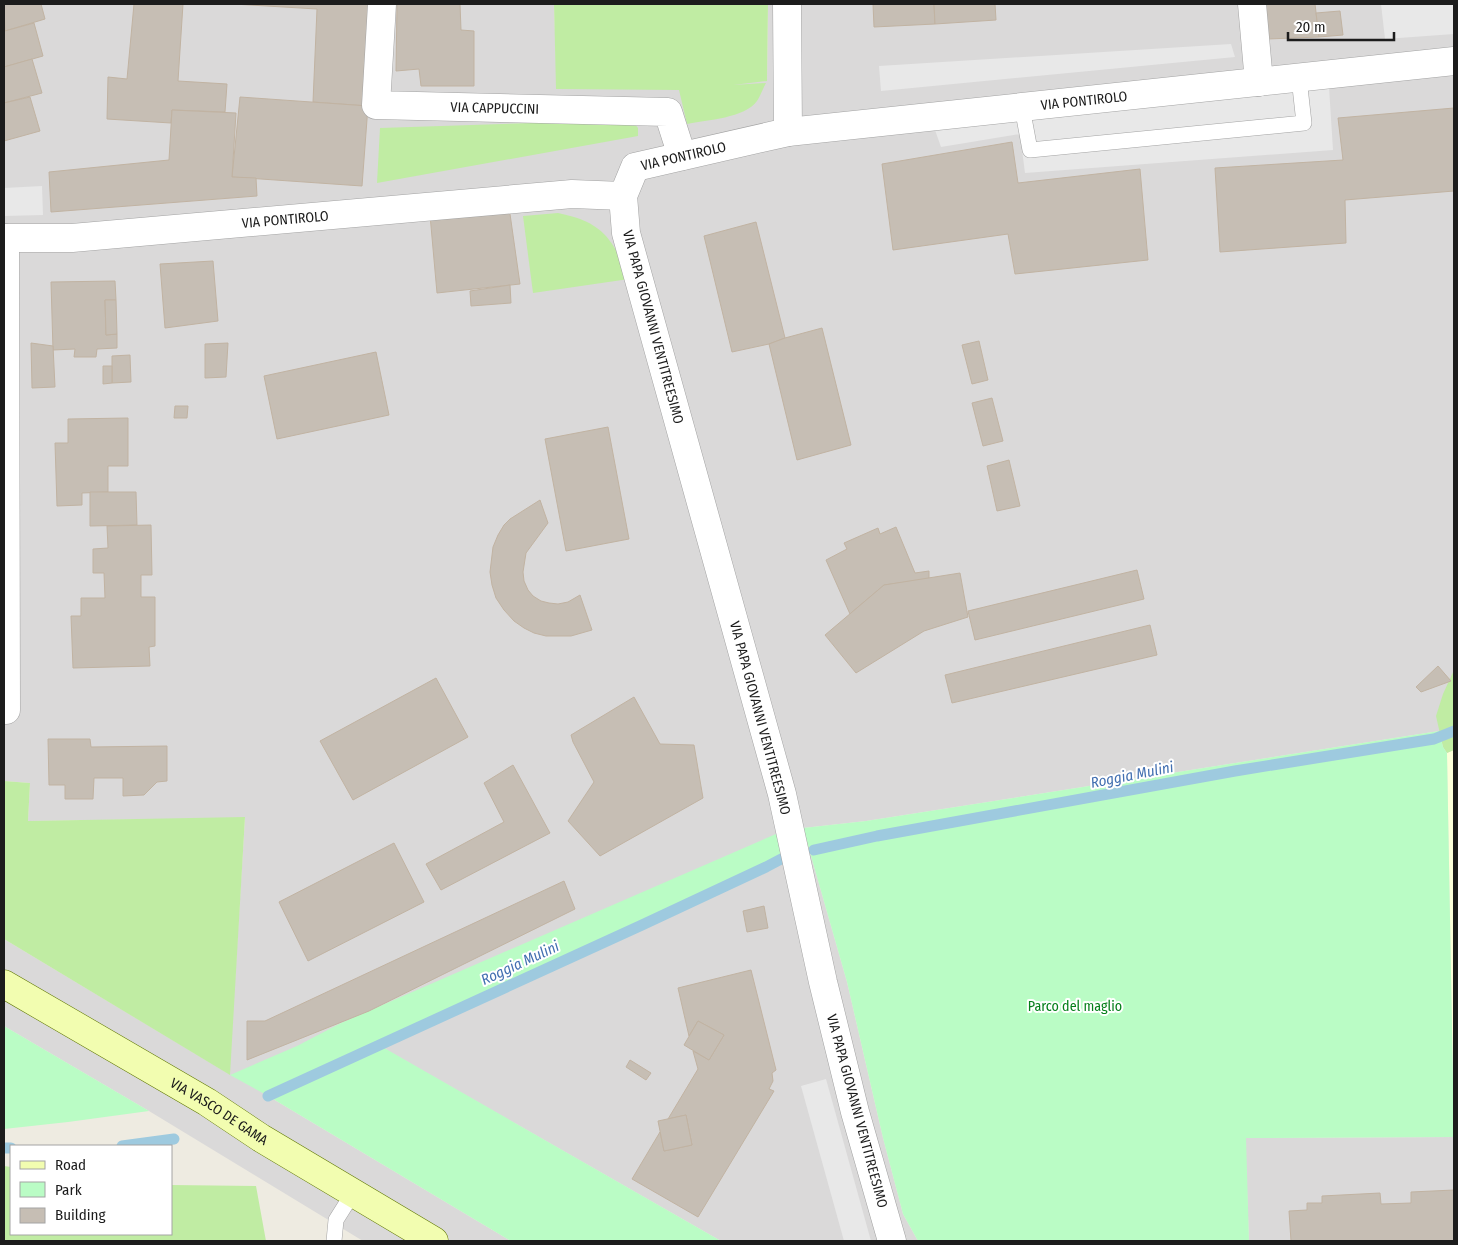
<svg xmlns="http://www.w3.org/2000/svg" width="1458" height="1245" font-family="'Fira Sans Condensed',sans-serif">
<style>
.residential{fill:#dad9d9}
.education{fill:#fcffd9}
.grass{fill:#c0eca3}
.park{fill:#bafcc5}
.parking{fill:#e8e8e8}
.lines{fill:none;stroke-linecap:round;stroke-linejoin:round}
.stream{stroke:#9ecadf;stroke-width:11}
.building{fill:#c6beb4;stroke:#c1b3a2}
.lane-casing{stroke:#a3a3a3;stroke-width:16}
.street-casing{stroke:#a3a3a3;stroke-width:29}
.secondary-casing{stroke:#5e7600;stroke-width:29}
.lane{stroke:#fff;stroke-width:15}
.street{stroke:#fff;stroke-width:28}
.secondary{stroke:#f2fdb0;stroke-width:28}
.labels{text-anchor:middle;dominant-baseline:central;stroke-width:4;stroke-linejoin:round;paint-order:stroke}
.street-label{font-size:14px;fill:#1c1c1c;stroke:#fff}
.park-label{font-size:14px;fill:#057f1a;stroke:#fff}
.water-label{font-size:15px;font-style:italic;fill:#4370b1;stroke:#fff}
</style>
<rect width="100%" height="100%" fill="#eeebe1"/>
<g class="residential">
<path d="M 4,4 L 554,4 L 557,89 L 767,81 L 768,4 L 1454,4 L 1454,750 L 1447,753 L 1443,747 L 1439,731 L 866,821 L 803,828 L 847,982 L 883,1138 L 903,1214 L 918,1241 L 721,1241 L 378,1045 L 268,1096 L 511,1241 L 363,1241 L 149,1111 L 4,1026 L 4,939 L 229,1074 L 245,818 L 28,821 L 30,783 L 4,781 Z"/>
<path d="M 1454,1137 L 1454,1241 L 1249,1241 L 1245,1138 Z"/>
</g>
<path class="education" d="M 1454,750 L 1454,1137 L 1447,753 Z"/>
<g class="grass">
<path d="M 554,4 L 768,4 L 767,81 L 733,85 L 766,83 C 763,88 761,95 757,101 C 745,118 707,120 687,124 L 679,90 L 556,89 Z"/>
<path d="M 624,120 L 634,123 L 638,128 L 638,136 L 377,183 L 380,128 Z"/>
<path d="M 558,213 C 603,222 613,239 629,279 L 533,293 L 523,216 Z"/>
<path d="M 1454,670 L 1454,750 L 1447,753 L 1443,747 L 1436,716 L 1443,694 Z"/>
<path d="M 4,781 L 30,783 L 28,821 L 245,817 L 230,1075 L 4,939 Z"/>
<path d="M 4,1166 L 11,1167 L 11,1234 L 171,1234 L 171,1185 L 256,1186 L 266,1241 L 4,1241 Z"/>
</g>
<g class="park">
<path d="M 1439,731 L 1443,747 L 1447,753 L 1454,1137 L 1246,1138 L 1249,1241 L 918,1241 L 903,1214 L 883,1138 L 847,982 L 803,828 L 866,821 Z"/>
<path d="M 776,834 L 785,857 L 635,929 L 379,1045 L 721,1241 L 511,1241 L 268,1096 L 230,1075 L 297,1046 L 341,1023 Z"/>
<path d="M 4,1026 L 149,1111 L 68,1122 L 4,1129 Z"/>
</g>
<g class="parking">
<path d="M 1381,4 L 1454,4 L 1454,34 L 1385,39 Z"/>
<path d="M 1231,44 L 1235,57 L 881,91 L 879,66 Z"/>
<path d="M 1329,87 L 1333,150 L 1025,173 L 1020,134 L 941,147 L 935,130 Z"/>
<path d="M 42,186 L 43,215 L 4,216 L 4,188 Z"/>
<path d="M 826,1079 L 871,1241 L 844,1241 L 801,1086 Z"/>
</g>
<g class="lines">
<g class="stream">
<path d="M 814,850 L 877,836 L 1235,771 L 1434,739 L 1454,731"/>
<path d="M 268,1096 L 642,925 L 766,867 L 785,857"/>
<path d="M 122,1146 L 174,1139"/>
<path d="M 4,1148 L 11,1148"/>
</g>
</g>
<g class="building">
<path d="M 4,4 L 41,4 L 45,19 L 5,31 Z"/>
<path d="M 134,4 L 183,4 L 178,81 L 227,84 L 225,112 L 172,110 L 171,123 L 107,119 L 108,77 L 127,79 Z"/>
<path d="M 233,4 L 376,4 L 368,106 L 313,102 L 317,9 Z"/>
<path d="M 397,4 L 460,4 L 461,30 L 474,31 L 474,86 L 421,86 L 419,69 L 396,71 Z"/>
<path d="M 873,4 L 934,4 L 935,24 L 874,27 Z"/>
<path d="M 934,4 L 995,4 L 996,20 L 935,24 Z"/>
<path d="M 1264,4 L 1315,4 L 1319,37 L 1268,39 Z"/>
<path d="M 1340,11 L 1343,35 L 1319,37 L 1316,13 Z"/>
<path d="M 34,23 L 43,56 L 4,67 L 4,28 L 5,31 Z"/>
<path d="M 32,59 L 42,93 L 4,103 L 4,67 Z"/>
<path d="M 30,97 L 40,131 L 4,141 L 4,103 Z"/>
<path d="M 240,97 L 368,106 L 362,186 L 232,177 Z"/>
<path d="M 1454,108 L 1454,191 L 1345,200 L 1346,243 L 1220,252 L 1215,168 L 1343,160 L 1338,118 Z"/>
<path d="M 172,110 L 236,113 L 232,177 L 256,178 L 257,196 L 51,212 L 49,172 L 169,160 Z"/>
<path d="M 1012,142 L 1018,183 L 1140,169 L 1148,260 L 1015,274 L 1008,234 L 893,250 L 882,164 Z"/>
<path d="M 509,207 L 520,284 L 437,293 L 430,215 Z"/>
<path d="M 756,222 L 785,338 L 769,344 L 732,352 L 704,236 Z"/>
<path d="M 213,261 L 218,321 L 165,328 L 160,264 Z"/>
<path d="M 115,281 L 116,300 L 105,300 L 106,335 L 117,334 L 117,348 L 97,349 L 96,357 L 74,357 L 75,349 L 53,350 L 51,282 Z"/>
<path d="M 510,285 L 511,303 L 471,306 L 470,291 Z"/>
<path d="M 105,300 L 116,300 L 117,334 L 106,335 Z"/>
<path d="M 822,328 L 851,445 L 797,460 L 769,344 L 785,338 Z"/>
<path d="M 979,341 L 988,380 L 972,384 L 962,345 Z"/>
<path d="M 31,343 L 53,346 L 55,387 L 32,388 Z"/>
<path d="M 228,343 L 226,377 L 205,378 L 205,344 Z"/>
<path d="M 376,352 L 389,415 L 277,439 L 264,376 Z"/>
<path d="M 130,355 L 131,382 L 112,383 L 112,356 Z"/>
<path d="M 103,366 L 112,366 L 112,383 L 103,384 Z"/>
<path d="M 992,398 L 1003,441 L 983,446 L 972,403 Z"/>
<path d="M 175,406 L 188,406 L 187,418 L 174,418 Z"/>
<path d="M 128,418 L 128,466 L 108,466 L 108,492 L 82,493 L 82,505 L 57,506 L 55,443 L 68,443 L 68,419 Z"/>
<path d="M 608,427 L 629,539 L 566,551 L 545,439 Z"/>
<path d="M 1009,460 L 1020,506 L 997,511 L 987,466 Z"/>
<path d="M 90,492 L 136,492 L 137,525 L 90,526 Z"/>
<path d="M 540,500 L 548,523 L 526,553 L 523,572 L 524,581 L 528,590 L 533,596 L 541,601 L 549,603 L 558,604 L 568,602 L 580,595 L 592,630 L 571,636 L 546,636 L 534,633 L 524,628 L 514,621 L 504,610 L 496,598 L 492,585 L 490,572 L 493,547 L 498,535 L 504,525 L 510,519 Z"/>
<path d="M 151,525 L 152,575 L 141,575 L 141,597 L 155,597 L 155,646 L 149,647 L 150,666 L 73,668 L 71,616 L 81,616 L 81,598 L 105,598 L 104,573 L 93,573 L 93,549 L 108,548 L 107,526 Z"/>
<path d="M 896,527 L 915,573 L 929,571 L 929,579 L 884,585 L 850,614 L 826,560 L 847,549 L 844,543 L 878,528 L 880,534 Z"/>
<path d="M 1137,570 L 1144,599 L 975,640 L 968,611 Z"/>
<path d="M 960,573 L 968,617 L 924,631 L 856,673 L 825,635 L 884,585 Z"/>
<path d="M 1150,625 L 1157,655 L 952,703 L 945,675 Z"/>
<path d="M 1438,666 L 1451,681 L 1421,692 L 1416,687 Z"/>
<path d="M 436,678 L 468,737 L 353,800 L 320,741 Z"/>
<path d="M 634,697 L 660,744 L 694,745 L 703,798 L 600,856 L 568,821 L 594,782 L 573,742 L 571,735 Z"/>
<path d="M 48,739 L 90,739 L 91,747 L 167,746 L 167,781 L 157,782 L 144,795 L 123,796 L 123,778 L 94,778 L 93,799 L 65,799 L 65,785 L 49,785 Z"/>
<path d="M 513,765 L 550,833 L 441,890 L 426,864 L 504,822 L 484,783 Z"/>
<path d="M 394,843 L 424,902 L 308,961 L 279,902 Z"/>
<path d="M 564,881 L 575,909 L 369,1011 L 247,1060 L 247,1021 L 265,1021 Z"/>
<path d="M 764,906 L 768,928 L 747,932 L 743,911 Z"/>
<path d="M 751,970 L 776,1070 L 772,1073 L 773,1081 L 769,1089 L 774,1091 L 698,1217 L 632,1179 L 660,1132 L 664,1151 L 692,1145 L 686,1115 L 668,1119 L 698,1069 L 693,1051 L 709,1060 L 724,1035 L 698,1021 L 689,1036 L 678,988 Z"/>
<path d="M 698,1021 L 724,1035 L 709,1060 L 684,1045 Z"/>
<path d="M 630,1060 L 651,1073 L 646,1080 L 626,1067 Z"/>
<path d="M 686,1115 L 692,1145 L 664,1151 L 658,1121 Z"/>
<path d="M 1454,1190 L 1454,1241 L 1291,1241 L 1289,1211 L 1307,1210 L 1307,1203 L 1322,1203 L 1322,1196 L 1380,1193 L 1381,1204 L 1411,1203 L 1411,1192 Z"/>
</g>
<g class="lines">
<defs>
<g id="lane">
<path d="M 1022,107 L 1030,150 L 1304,123 L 1299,78"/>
<path d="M 334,1241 L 336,1220 L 353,1193"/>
</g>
<g id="street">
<path id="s1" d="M 382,4 L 376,105 L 668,112 L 682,156"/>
<path d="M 787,4 L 788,132"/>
<path d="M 1252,4 L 1259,82"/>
<path id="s2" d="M 4,238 L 72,238 L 572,194 L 623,196"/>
<path d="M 5,238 L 6,710"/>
<path id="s3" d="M 892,1241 L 855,1112 L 823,982 L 782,794 L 626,233 L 623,196 L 635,167 L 788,132 L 1454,61"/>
</g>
<g id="secondary">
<path id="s4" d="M 4,984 L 207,1102 L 261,1138 L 434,1241"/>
</g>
</defs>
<use href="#lane" class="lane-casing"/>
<use href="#street" class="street-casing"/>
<use href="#secondary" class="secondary-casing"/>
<use href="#lane" class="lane"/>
<use href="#street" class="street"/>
<use href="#secondary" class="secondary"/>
</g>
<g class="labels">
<g class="street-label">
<text stroke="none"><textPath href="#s3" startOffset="1566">VIA PONTIROLO</textPath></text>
<text stroke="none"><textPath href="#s1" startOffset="220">VIA CAPPUCCINI</textPath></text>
<text stroke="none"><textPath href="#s3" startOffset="1161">VIA PONTIROLO</textPath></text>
<text stroke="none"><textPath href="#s2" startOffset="282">VIA PONTIROLO</textPath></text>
<text transform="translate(653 327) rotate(75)">VIA PAPA GIOVANNI VENTITREESIMO</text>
<text transform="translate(760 718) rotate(75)">VIA PAPA GIOVANNI VENTITREESIMO</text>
<text transform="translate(857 1111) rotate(75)">VIA PAPA GIOVANNI VENTITREESIMO</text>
<text stroke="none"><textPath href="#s4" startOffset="250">VIA VASCO DE GAMA</textPath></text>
</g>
<g class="park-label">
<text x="1075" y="1006">Parco del maglio</text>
</g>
<g class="water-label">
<text transform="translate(1132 775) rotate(-11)">Roggia Mulini</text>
<text transform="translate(520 963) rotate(-25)">Roggia Mulini</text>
</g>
</g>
<rect width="1458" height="1245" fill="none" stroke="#1c1c1c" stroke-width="10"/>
<rect x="10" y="1145" width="162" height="90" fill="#ffffff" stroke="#a4a4a4"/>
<rect x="20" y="1161" width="25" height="8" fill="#f2fdb0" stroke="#a4a4a4"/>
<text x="55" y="1170" font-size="15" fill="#1c1c1c">Road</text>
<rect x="20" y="1182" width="25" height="15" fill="#bafcc5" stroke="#a4a4a4"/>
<text x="55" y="1195" font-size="15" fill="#1c1c1c">Park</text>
<rect x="20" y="1208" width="25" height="15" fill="#c6beb4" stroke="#a4a4a4"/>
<text x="55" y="1220" font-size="15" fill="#1c1c1c">Building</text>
<path d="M1288 32v8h106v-8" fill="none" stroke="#1c1c1c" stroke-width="2.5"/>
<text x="1296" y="32" font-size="15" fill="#1c1c1c" stroke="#ffffff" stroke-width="4" paint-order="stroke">20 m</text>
</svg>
